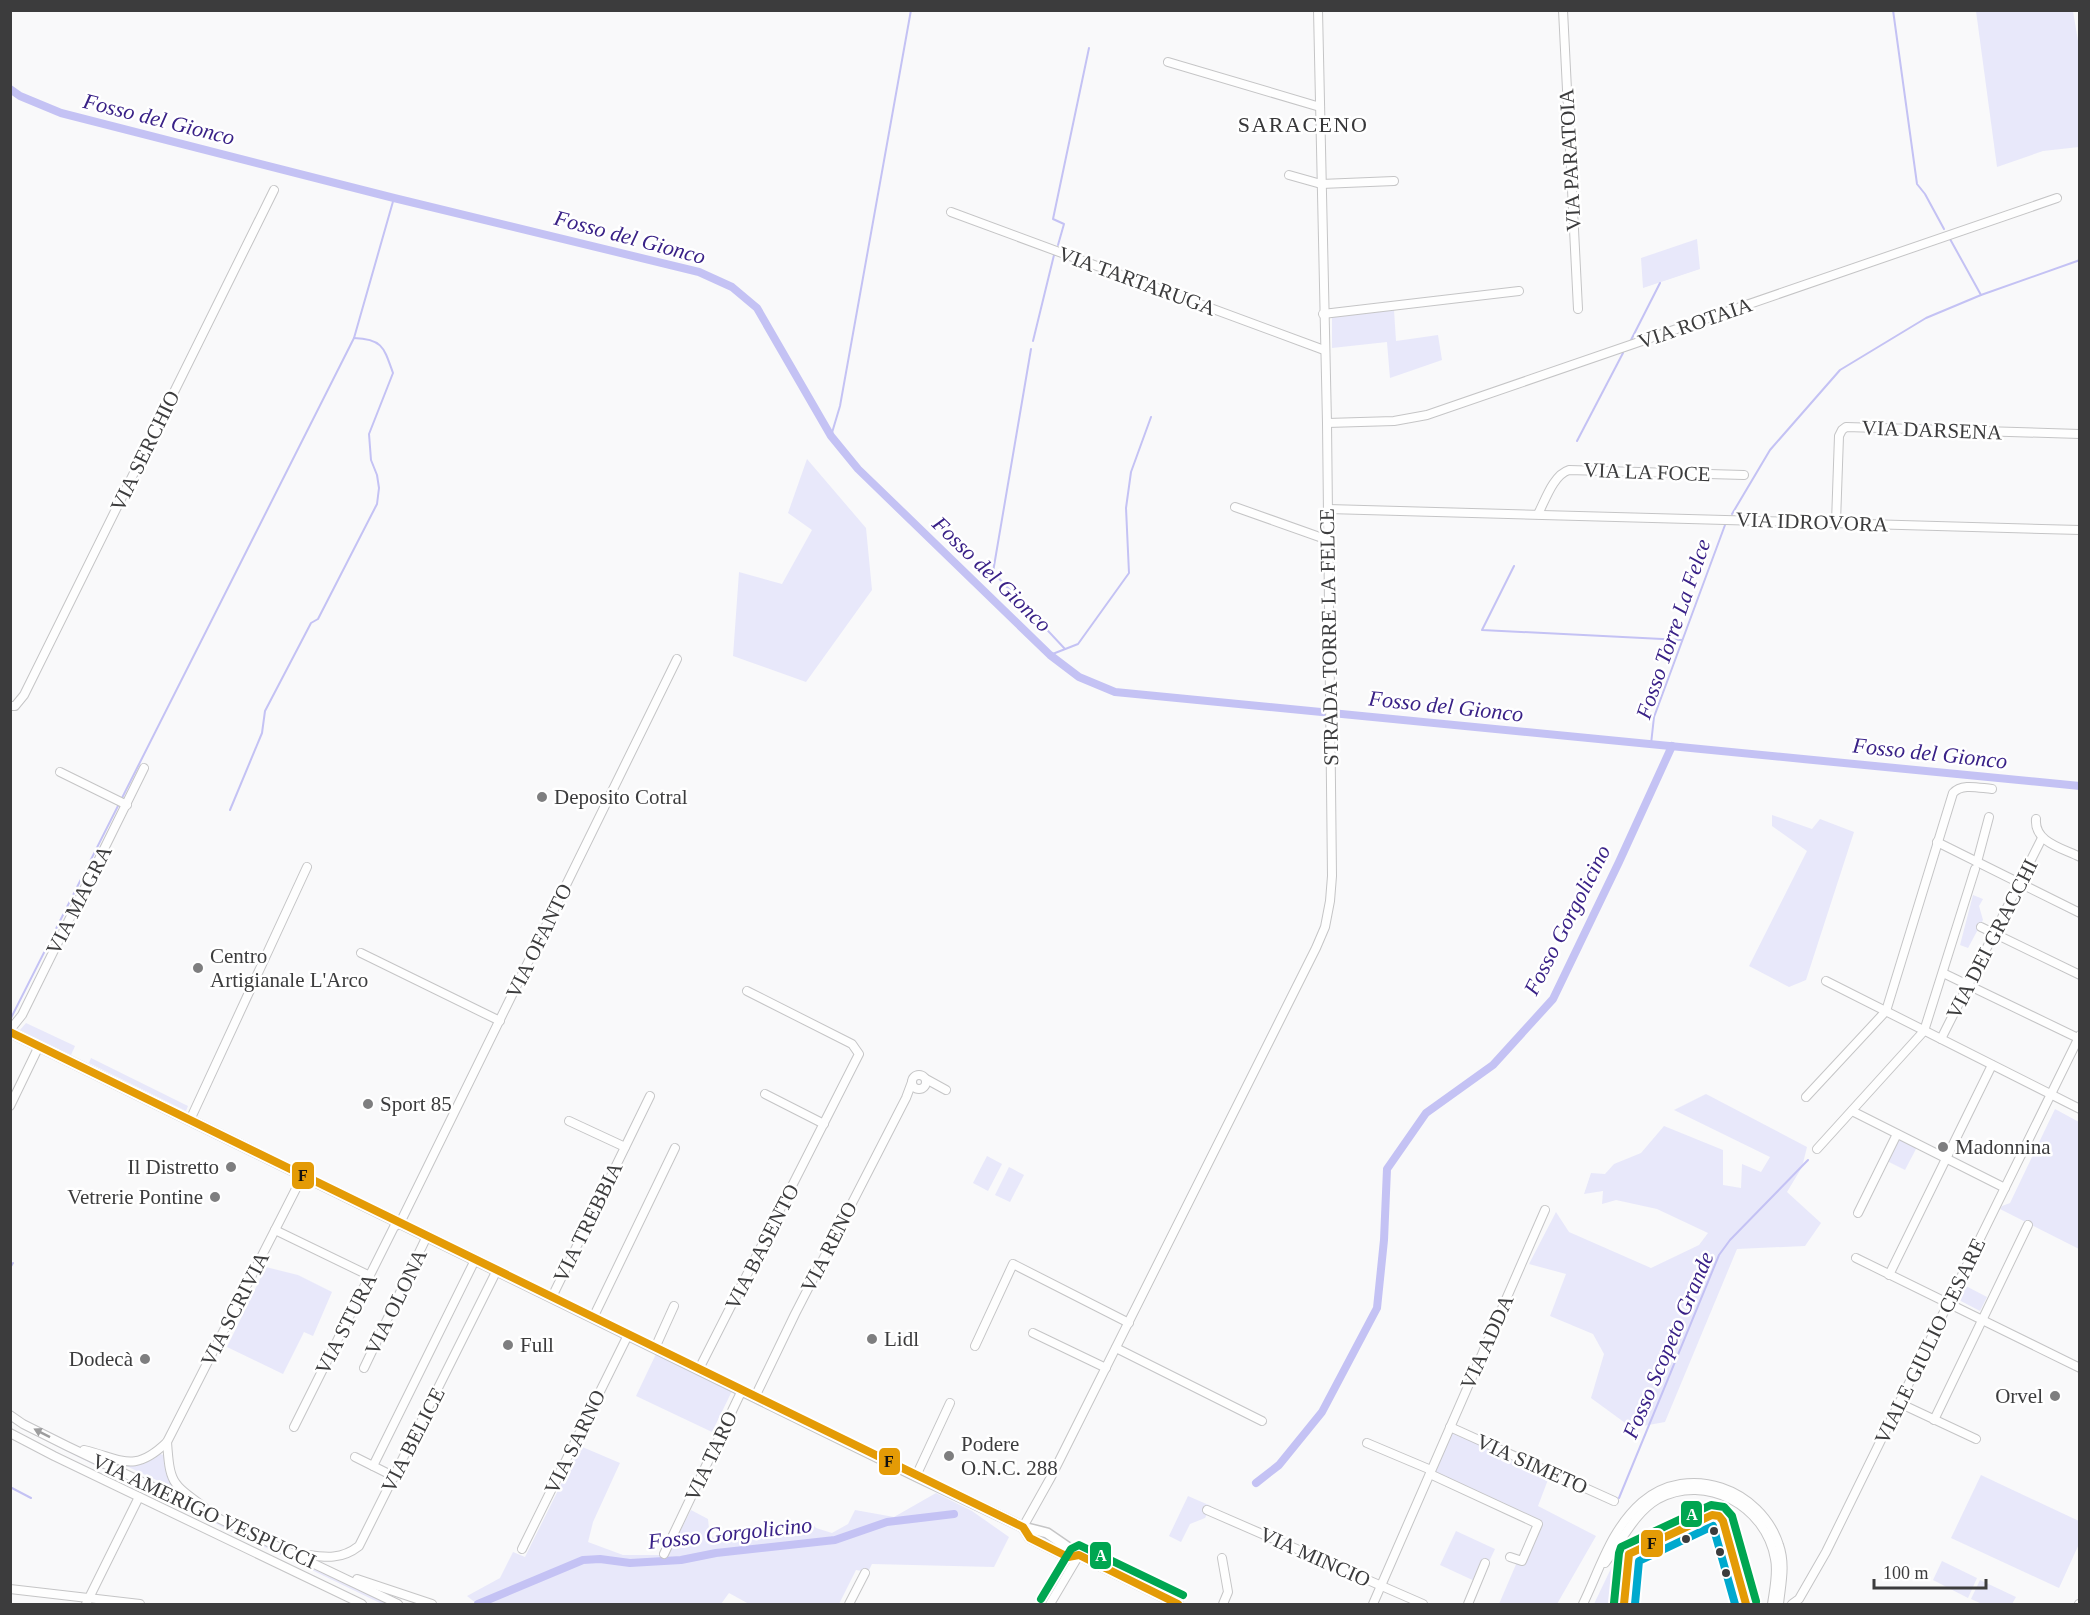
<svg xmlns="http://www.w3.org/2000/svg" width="2090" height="1615" font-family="Georgia,serif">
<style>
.green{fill:#e8e8fa}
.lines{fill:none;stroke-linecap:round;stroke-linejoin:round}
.stream{stroke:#c4c2f4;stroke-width:2}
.canal{stroke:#c4c2f4;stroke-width:8}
.minor-casing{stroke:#c5c5c6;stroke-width:10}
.major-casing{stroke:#c5c5c6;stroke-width:12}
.minor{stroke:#fefefe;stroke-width:8}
.major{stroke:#fefefe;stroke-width:9}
.bus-1-casing{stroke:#fff;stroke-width:12}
.bus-2-casing{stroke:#fff;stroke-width:12}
.bus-3-casing{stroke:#fff;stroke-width:12}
.bus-1{stroke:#e49b06;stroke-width:8}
.bus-2{stroke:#00a9ce;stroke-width:8}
.bus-3{stroke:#00a651;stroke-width:8}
.oneway{fill:#9d9d9e}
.poi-dot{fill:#7e7e7f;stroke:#fff;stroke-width:2}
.bus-dot{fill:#3c3c3d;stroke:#fff;stroke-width:2}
.labels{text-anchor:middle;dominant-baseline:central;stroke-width:5;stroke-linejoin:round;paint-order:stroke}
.street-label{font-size:21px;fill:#3c3c3d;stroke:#fff}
.poi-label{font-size:21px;fill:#3c3c3d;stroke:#fff;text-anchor:start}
.water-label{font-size:22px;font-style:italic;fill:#392187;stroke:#fff}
.neighbourhood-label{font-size:22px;letter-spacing:1.5px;fill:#373739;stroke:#fff}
.line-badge{stroke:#fff;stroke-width:2}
.badge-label{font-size:16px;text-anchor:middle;font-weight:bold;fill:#fff}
.pale-badge-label{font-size:16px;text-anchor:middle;font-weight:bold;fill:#111}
</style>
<rect width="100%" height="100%" fill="#f9f9fa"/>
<g class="green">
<path d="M 1976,11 L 2073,11 L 2080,53 L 2079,147 L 2043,151 L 1997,167 Z"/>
<path d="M 1697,239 L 1700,269 L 1643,288 L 1641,258 Z"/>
<path d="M 1394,310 L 1396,341 L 1438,335 L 1442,360 L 1390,378 L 1387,342 L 1332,348 L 1332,317 Z"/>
<path d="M 807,459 L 866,528 L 872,590 L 806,682 L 733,656 L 739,572 L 782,584 L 812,530 L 788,513 Z"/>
<path d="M 1772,815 L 1812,829 L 1820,819 L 1854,832 L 1806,980 L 1789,987 L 1749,966 L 1807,851 L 1772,826 Z"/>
<path d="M 1973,895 L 1983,899 L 1979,906 L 1983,920 L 1968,948 L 1960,945 Z"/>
<path d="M 26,1023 L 75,1046 L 71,1055 L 20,1030 Z"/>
<path d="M 91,1058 L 188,1106 L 186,1111 L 89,1063 Z"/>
<path d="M 1706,1094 L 1807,1147 L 1802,1167 L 1787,1192 L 1821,1223 L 1805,1246 L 1737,1249 L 1665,1422 L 1632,1428 L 1591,1398 L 1604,1354 L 1593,1334 L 1550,1316 L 1566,1274 L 1529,1264 L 1556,1212 L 1569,1232 L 1651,1268 L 1699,1245 L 1708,1233 L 1657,1209 L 1616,1200 L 1602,1204 L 1603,1191 L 1584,1194 L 1591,1173 L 1605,1174 L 1614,1164 L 1641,1153 L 1664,1126 L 1723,1150 L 1723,1185 L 1741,1188 L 1742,1164 L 1761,1172 L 1770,1157 L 1674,1110 Z"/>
<path d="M 2055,1109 L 2079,1122 L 2079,1249 L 2000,1209 L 2002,1206 L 2010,1203 Z"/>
<path d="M 1898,1138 L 1917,1147 L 1905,1170 L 1887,1161 Z"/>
<path d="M 987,1156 L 1002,1164 L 988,1191 L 973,1183 Z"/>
<path d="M 1009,1167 L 1024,1175 L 1010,1202 L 995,1195 Z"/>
<path d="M 266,1267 L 298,1275 L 332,1292 L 313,1336 L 304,1332 L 283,1374 L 227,1347 Z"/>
<path d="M 1964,1285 L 1987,1297 L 1980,1311 L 1957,1299 Z"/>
<path d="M 656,1354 L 732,1391 L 712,1432 L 636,1396 Z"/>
<path d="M 10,1417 L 69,1450 L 389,1604 L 382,1604 L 78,1457 L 16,1425 L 11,1421 Z"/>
<path d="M 1450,1431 L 1549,1477 L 1538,1506 L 1596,1536 L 1557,1604 L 1499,1604 L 1517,1562 L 1524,1564 L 1542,1522 L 1432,1473 Z"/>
<path d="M 580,1446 L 620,1463 L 593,1522 L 588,1542 L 623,1555 L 667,1555 L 691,1510 L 708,1519 L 710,1537 L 811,1523 L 816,1528 L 832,1533 L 848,1524 L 855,1510 L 894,1517 L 936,1493 L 972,1511 L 1009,1537 L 994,1567 L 872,1564 L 868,1572 L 856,1570 L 839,1604 L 749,1604 L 729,1593 L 721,1604 L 477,1604 L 467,1596 L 500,1578 L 513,1552 L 525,1557 Z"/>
<path d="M 160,1454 L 164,1455 L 167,1475 L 180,1491 L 122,1464 C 137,1465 148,1464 160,1454 Z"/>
<path d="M 1981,1475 L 2079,1521 L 2079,1544 L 2059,1588 L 1951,1538 Z"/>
<path d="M 1188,1496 L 1211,1506 L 1205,1518 L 1190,1524 L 1181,1542 L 1169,1536 Z"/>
<path d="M 1456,1531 L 1495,1549 L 1479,1583 L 1440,1565 Z"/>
<path d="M 1616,1558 L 1613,1604 L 1594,1604 Z"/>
<path d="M 1942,1561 L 1977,1578 L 1968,1598 L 1933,1580 Z"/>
<path d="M 1980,1580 L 2016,1597 L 2012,1604 L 1982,1604 L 1971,1599 Z"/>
</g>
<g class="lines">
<g class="stream">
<path d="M 1893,10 L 1917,184 L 1925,194 L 1944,229"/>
<path d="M 1950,239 L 1981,295"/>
<path d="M 1058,245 L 1064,224 L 1053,219 L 1089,48"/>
<path d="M 1033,341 L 1054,255"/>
<path d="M 1630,342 L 1660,283"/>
<path d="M 1031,349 L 993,572 L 1065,649"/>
<path d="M 831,436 L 840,406 L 911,10"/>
<path d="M 1577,441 L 1623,353"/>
<path d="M 1732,514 L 1770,450 L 1840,370 L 1926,318 L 1981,295 L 2080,260"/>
<path d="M 1514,566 L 1482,630 L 1682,640"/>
<path d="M 1050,655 L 1078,644 L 1129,573 L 1126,508 L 1131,472 L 1151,417"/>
<path d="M 1651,744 L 1654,717 L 1725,525"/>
<path d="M 230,810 L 262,733 L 265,711 L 311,623 L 318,619 L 377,504 L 379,488 L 377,475 L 371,460 L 369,434 L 393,373 C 384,348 383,339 354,338"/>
<path d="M 10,1020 L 354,338 L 394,198"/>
<path d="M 10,1268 L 13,1263"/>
<path d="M 10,1487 L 31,1498"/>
<path d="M 1619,1498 L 1719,1255 L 1730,1240 L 1808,1160"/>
</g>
<g class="canal">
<path d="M 10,89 L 20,96 L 61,113 L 394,198 L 699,272 L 732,287 L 757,308 L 831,436 L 858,469 L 1050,655 L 1079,677 L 1115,692 L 2080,786"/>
<path d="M 1256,1483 L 1279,1465 L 1322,1412 L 1377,1308 L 1384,1240 L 1387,1169 L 1426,1113 L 1493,1065 L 1553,999 L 1619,862 L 1672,746"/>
<path d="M 478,1604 L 583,1560 L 600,1559 L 630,1563 L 681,1560 L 716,1553 L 835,1540 L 887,1522 L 954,1514"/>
</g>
<defs>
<g id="minor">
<path d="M 1563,10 L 1578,309"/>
<path d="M 1168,62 L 1320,107"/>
<path d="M 1289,175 L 1321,184 L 1394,181"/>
<path d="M 951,212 L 1324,350"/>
<path d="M 1323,314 L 1519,291"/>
<path d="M 1327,423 L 1394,421 L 1427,415 L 2057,198"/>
<path d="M 1235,507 L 1328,540"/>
<path d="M 1328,509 L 2080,530"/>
<path d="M 1538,514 C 1545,501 1553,475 1569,470 L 1744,475"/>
<path d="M 1836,522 L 1839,436 L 1842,430 L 1846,427 L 2080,434"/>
<path d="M 10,706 L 15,706 L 24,695 L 274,190"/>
<path d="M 60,772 L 127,805"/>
<path d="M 2036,819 C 2034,842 2062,848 2080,857"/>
<path d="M 1937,842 L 2080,913"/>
<path d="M 1977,862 L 1989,817"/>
<path d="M 1981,927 L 2080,975"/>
<path d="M 361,953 L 500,1021"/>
<path d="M 1943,973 L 2080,1039"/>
<path d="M 1826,981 L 2080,1109"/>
<path d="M 10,1030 L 22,1015 L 144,768"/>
<path d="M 1941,1039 L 2042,838"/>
<circle cx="919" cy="1082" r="7"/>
<path d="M 926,1079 L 946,1090"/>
<path d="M 765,1094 L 824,1124"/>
<path d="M 1806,1097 L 1886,1011 L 1953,793 C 1962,783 1979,788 1992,789"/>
<path d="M 10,1106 L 39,1046"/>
<path d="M 1852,1111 L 2005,1188"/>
<path d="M 190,1120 L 307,867"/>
<path d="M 569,1121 L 625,1147"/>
<path d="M 1817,1149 L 1924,1031 L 1975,869"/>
<path d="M 1858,1213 L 1897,1134"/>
<path d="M 275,1230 L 370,1276"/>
<path d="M 1856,1258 L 2080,1368"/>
<path d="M 1889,1275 L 1992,1065"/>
<path d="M 552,1297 L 650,1096"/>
<path d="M 593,1318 L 675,1148"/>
<path d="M 1033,1333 L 1106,1368"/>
<path d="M 975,1346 L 1013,1264 L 1129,1323"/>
<path d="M 655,1348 L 674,1306"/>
<path d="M 1116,1348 L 1262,1421"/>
<path d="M 364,1368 L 427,1236"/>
<path d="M 699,1369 L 859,1054 L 852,1044 L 747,991"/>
<path d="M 755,1397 L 795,1314 L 906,1098 L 912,1082"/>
<path d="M 1899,1403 L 1976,1439"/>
<path d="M 10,1415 L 23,1424 L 67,1446 L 398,1604"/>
<path d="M 1934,1420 L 2028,1225"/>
<path d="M 294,1427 L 394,1227 L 400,1223 L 677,659"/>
<path d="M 1450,1427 L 1614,1501"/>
<path d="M 10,1433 L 54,1456 L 362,1604"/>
<path d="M 167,1442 C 170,1483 171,1483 204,1507"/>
<path d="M 1367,1443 L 1431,1470"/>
<path d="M 84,1450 C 122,1459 134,1474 167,1442 L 303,1175"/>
<path d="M 355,1457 L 395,1477"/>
<path d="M 373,1466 L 475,1260"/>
<path d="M 1430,1474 L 1538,1524 L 1522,1561 L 1510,1557"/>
<path d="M 916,1476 L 950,1403"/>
<path d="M 1207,1510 L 1423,1604"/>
<path d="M 1023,1527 L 1051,1477 L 1316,948 L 1325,927 L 1330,901 L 1332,876 L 1327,423 L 1318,10"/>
<path d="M 522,1549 L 628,1335"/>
<path d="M 300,1554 C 323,1557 340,1561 359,1546 L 497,1270"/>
<path d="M 664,1554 L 742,1390"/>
<path d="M 1222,1558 L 1228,1592 L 1223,1604"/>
<path d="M 1605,1563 C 1622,1541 1634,1513 1658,1499 C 1706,1473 1766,1506 1775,1559 C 1778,1573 1774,1590 1772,1604"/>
<path d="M 357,1579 L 432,1604"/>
<path d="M 10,1589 L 140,1604"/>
<path d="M 86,1604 L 139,1497"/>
<path d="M 849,1604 L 865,1573"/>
<path d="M 1050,1604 L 1079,1555"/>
<path d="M 1373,1604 L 1545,1210"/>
<path d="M 1468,1604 L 1485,1563"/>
<path d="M 1583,1604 C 1600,1569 1611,1529 1642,1502 C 1689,1462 1761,1489 1779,1545 C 1786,1565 1781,1584 1779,1604"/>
<path d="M 1792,1604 L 1799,1599 L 1826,1552 L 2080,1035"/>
<path d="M 2079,1604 L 2080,1604"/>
</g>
<g id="major">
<path d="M 10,1032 L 916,1476 L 1023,1527 L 1047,1533 L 1079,1555 L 1178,1604"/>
<path d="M 1023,1527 L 1030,1538 L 1068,1557 L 1079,1555"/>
</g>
</defs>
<use href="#minor" class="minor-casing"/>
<use href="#major" class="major-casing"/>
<use href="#minor" class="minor"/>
<use href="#major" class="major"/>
<defs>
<g id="bus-1">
<path d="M 10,1032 L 1023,1527 L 1030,1538 L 1068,1557 L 1079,1555 L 1178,1604"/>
<path d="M 1624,1604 L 1629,1554 L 1712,1515 L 1719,1516 L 1723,1521 L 1746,1604"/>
</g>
<path id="bus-2" d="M 1635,1604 L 1639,1561 L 1713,1526 L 1735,1604"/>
<g id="bus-3">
<path d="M 1041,1599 L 1071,1549 L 1079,1545 L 1183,1595"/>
<path d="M 1614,1603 L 1619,1553 L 1621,1547 L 1711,1505 L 1724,1507 L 1732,1516 L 1756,1601"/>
</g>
</defs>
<use href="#bus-1" class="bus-1-casing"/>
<use href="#bus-2" class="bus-2-casing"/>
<use href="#bus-3" class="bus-3-casing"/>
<use href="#bus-1" class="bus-1"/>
<use href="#bus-2" class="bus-2"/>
<use href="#bus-3" class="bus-3"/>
</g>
<defs><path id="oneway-solid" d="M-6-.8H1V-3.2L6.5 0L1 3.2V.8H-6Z" transform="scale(1.5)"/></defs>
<use class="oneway" href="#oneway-solid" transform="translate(42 1433) rotate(-153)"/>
<g class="poi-dot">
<circle cx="542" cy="797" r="6"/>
<circle cx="198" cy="968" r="6"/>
<circle cx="368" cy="1104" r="6"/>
<circle cx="1943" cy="1147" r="6"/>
<circle cx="231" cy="1167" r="6"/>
<circle cx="215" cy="1197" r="6"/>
<circle cx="872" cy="1339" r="6"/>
<circle cx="508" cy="1345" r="6"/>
<circle cx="145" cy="1359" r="6"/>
<circle cx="2055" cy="1396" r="6"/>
<circle cx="949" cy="1456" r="6"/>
</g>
<g class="bus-dot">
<circle cx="1714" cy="1531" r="5"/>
<circle cx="1686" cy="1539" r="5"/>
<circle cx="1720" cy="1552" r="5"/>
<circle cx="1726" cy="1573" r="5"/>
</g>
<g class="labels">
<g class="street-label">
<text transform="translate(1570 160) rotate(-93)">VIA PARATOIA</text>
<text transform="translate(1137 281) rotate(20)">VIA TARTARUGA</text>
<text transform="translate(1695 323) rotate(-19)">VIA ROTAIA</text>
<text transform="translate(1932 430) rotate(2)">VIA DARSENA</text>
<text transform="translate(145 451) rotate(-64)">VIA SERCHIO</text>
<text transform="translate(1647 472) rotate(2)">VIA LA FOCE</text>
<text transform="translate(1812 522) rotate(2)">VIA IDROVORA</text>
<text transform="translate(1329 637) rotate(-91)">STRADA TORRE LA FELCE</text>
<text transform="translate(79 900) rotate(-63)">VIA MAGRA</text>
<text transform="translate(1992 939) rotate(-63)">VIA DEI GRACCHI</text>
<text transform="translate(539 941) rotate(-64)">VIA OFANTO</text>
<text transform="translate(588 1222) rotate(-64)">VIA TREBBIA</text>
<text transform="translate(762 1247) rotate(-63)">VIA BASENTO</text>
<text transform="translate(829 1247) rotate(-63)">VIA RENO</text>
<text transform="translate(396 1302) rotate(-64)">VIA OLONA</text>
<text transform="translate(235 1309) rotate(-63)">VIA SCRIVIA</text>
<text transform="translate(346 1324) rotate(-63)">VIA STURA</text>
<text transform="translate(1930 1341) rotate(-64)">VIALE GIULIO CESARE</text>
<text transform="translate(1487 1342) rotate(-66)">VIA ADDA</text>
<text transform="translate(413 1440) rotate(-63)">VIA BELICE</text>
<text transform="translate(575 1442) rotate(-64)">VIA SARNO</text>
<text transform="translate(711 1456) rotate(-65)">VIA TARO</text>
<text transform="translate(1532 1464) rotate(24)">VIA SIMETO</text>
<text transform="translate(204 1511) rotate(25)">VIA AMERIGO VESPUCCI</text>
<text transform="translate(1315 1557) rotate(24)">VIA MINCIO</text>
</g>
<g class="poi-label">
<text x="554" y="797">Deposito Cotral</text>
<text x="210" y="956">Centro<tspan x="210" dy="24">Artigianale L'Arco</tspan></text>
<text x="380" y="1104">Sport 85</text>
<text x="1955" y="1147">Madonnina</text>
<text x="219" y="1167" text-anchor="end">Il Distretto</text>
<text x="203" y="1197" text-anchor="end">Vetrerie Pontine</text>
<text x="884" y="1339">Lidl</text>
<text x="520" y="1345">Full</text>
<text x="133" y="1359" text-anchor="end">Dodecà</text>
<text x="2043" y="1396" text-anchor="end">Orvel</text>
<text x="961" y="1444">Podere<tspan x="961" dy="24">O.N.C. 288</tspan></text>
</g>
<g class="water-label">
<text transform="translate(159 119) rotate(14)">Fosso del Gionco</text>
<text transform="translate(630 237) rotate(15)">Fosso del Gionco</text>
<text transform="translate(992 574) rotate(44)">Fosso del Gionco</text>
<text transform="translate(1673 629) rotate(-71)">Fosso Torre La Felce</text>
<text transform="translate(1446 706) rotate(6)">Fosso del Gionco</text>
<text transform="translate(1930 753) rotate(6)">Fosso del Gionco</text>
<text transform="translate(1567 920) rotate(-63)">Fosso Gorgolicino</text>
<text transform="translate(1668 1345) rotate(-67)">Fosso Scopeto Grande</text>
<text transform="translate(730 1533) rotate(-6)">Fosso Gorgolicino</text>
</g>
<g class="neighbourhood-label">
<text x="1303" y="124">SARACENO</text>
</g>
</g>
<g class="line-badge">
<rect x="291" y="1161" width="24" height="29" rx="6" fill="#e49b06"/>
<rect x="878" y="1447" width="23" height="29" rx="6" fill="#e49b06"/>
<rect x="1680" y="1500" width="23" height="28" rx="6" fill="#00a651"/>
<rect x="1640" y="1529" width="24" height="29" rx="6" fill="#e49b06"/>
<rect x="1089" y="1541" width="23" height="29" rx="6" fill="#00a651"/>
</g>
<g class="badge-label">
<text x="1692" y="1520">A</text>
<text x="1101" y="1561">A</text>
</g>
<g class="pale-badge-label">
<text x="303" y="1181">F</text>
<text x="889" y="1467">F</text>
<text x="1652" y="1549">F</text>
</g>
<rect width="2090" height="1615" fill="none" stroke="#3c3c3d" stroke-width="24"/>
<path d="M1874 1579v9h112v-9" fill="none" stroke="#3c3c3d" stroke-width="3"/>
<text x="1883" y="1579" font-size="18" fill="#3c3c3d" stroke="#ffffff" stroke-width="4.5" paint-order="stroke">100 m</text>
</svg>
